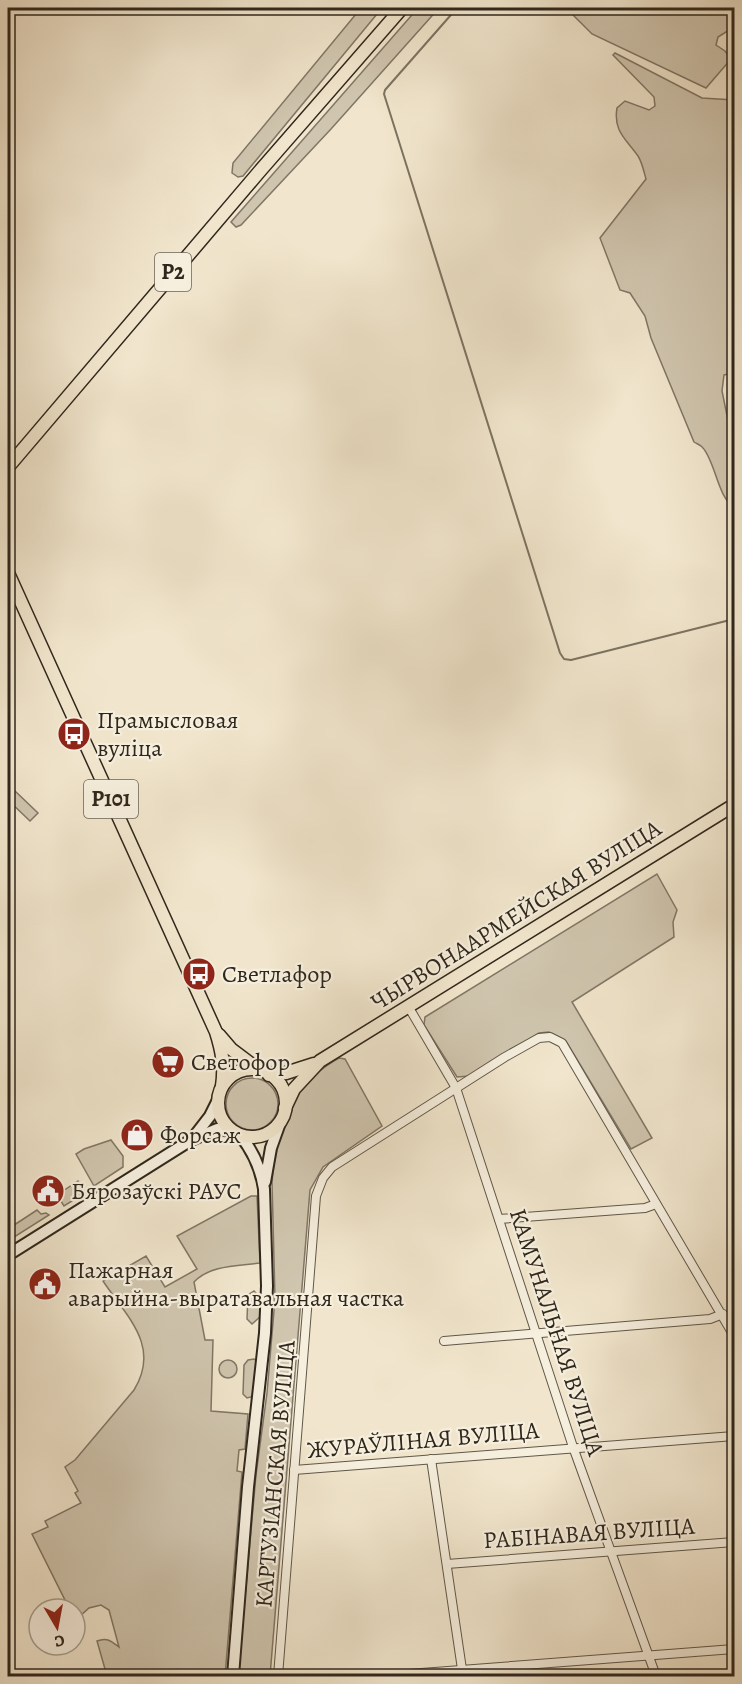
<svg xmlns="http://www.w3.org/2000/svg" width="742" height="1684" font-family="Alegreya,serif">
<style>
.green{fill:#d0c6af;stroke:#807666;stroke-width:1.5}
.lines{fill:none;stroke-linecap:round;stroke-linejoin:round}
.stream{stroke:#7c7362;stroke-width:2}
.street-casing{stroke:#605748;stroke-width:10}
.secondary-casing{stroke:#2f271c;stroke-width:14}
.primary-casing{stroke:#2f271c;stroke-width:15}
.street{stroke:#f6efde;stroke-width:8}
.secondary{stroke:#f6efde;stroke-width:10}
.primary{stroke:#f1e6cd;stroke-width:12}
.labels{text-anchor:middle;dominant-baseline:central;stroke-width:4.5;stroke-linejoin:round;paint-order:stroke}
.shield{fill:#f6efde;stroke:#6b6356;stroke-width:1.5}
.shield-label{font-size:22px;font-weight:bold;fill:#2f271c}
.poi-label{font-size:24px;fill:#2f271c;stroke:#f6efde;text-anchor:start}
.street-label{font-size:24px;fill:#2f271c;stroke:#f6efde}
</style>
<rect width="100%" height="100%" fill="#f1e6cd"/>
<filter id="stains"><feTurbulence type="fractalNoise" baseFrequency=".00333" numOctaves="4"/><feColorMatrix values="0 0 0 0 .2 0 0 0 0 .09 0 0 0 0 .02 0 0 0 .5 -.17"/></filter>
<radialGradient id="worn" r=".72"><stop offset=".6" stop-color="#630" stop-opacity="0"/><stop offset="1" stop-color="#630" stop-opacity=".3"/></radialGradient>
<g class="green">
<path d="M 361,8 L 382,8 L 243,176 L 238,177 L 232,173 L 233,163 Z"/>
<path d="M 418,8 L 439,8 L 331,129 L 241,225 L 236,227 L 231,222 Z"/>
<path d="M 566,8 L 734,8 L 734,27 L 718,37 L 716,45 L 725,51 L 731,59 L 706,88 L 592,34 Z"/>
<path d="M 615,53 L 702,98 L 734,100 L 734,373 L 724,375 L 722,391 L 734,450 L 734,506 C 719,501 715,461 703,448 C 701,445 697,444 694,442 L 651,338 L 645,316 L 630,293 L 620,290 L 600,238 L 646,179 C 644,172 642,162 638,156 C 626,139 613,131 617,108 L 625,101 L 649,110 L 655,106 L 654,97 L 613,55 Z"/>
<path d="M 15,791 L 38,813 L 30,821 L 8,800 Z"/>
<path d="M 657,874 L 677,910 L 673,922 L 674,937 L 572,1002 L 652,1138 L 631,1149 L 566,1041 L 549,1032 L 539,1033 L 470,1076 L 457,1077 L 424,1025 L 425,1017 Z"/>
<path d="M 339,1058 L 345,1059 L 382,1126 L 323,1167 L 310,1190 L 270,1676 L 238,1676 L 256,1475 L 267,1393 L 275,1299 L 272,1182 C 273,1161 284,1112 296,1095 C 306,1081 324,1066 339,1058 Z"/>
<circle cx="252" cy="1104" r="26"/>
<path d="M 111,1140 L 123,1156 L 123,1167 L 94,1186 L 76,1154 L 84,1149 Z"/>
<path d="M 78,1181 L 85,1193 L 64,1206 L 57,1195 Z"/>
<path d="M 251,1196 L 257,1196 L 260,1263 C 237,1266 210,1265 194,1282 L 205,1340 L 213,1340 L 211,1411 L 248,1414 L 245,1449 L 239,1450 L 237,1471 L 242,1472 L 225,1676 L 107,1676 L 97,1641 C 107,1637 111,1641 119,1647 L 109,1610 L 101,1605 L 89,1608 L 79,1617 L 75,1613 L 75,1609 L 69,1608 L 32,1534 L 48,1527 L 45,1521 L 81,1503 L 75,1493 L 78,1491 L 65,1467 L 75,1460 L 134,1390 C 161,1346 127,1317 103,1281 L 146,1256 L 165,1287 L 197,1269 L 177,1236 Z"/>
<path d="M 37,1210 L 41,1214 L 46,1213 L 49,1215 L 8,1241 L 8,1229 Z"/>
<path d="M 254,1291 L 262,1299 L 261,1316 L 252,1324 L 247,1319 L 248,1295 Z"/>
<path d="M 254,1359 L 257,1361 L 255,1396 L 247,1398 L 243,1394 L 244,1365 L 248,1360 Z"/>
<circle cx="228" cy="1369" r="9"/>
</g>
<g class="lines">
<path class="stream" d="M 457,8 L 385,90 L 384,94 L 560,653 L 564,659 L 571,660 L 734,619"/>
<defs>
<g id="street">
<path d="M 408,1006 L 456,1088 L 573,1447 L 656,1676"/>
<path d="M 499,1219 L 645,1208 L 656,1204"/>
<path d="M 444,1341 L 710,1319 L 723,1314"/>
<path d="M 431,1459 L 463,1676"/>
<path d="M 294,1470 L 734,1436"/>
<path d="M 447,1564 L 734,1542"/>
<path d="M 278,1676 L 316,1196 L 323,1178 L 332,1167 L 505,1057 L 539,1038 L 550,1037 L 562,1043 L 734,1336"/>
<path d="M 382,1676 L 734,1649"/>
</g>
<g id="secondary">
<path d="M 193,1138 L 210,1116 L 218,1100"/>
<path d="M 265,1182 L 271,1148 L 281,1120"/>
<path d="M 8,1255 L 191,1140 L 217,1129 L 232,1131"/>
<path d="M 233,1676 L 248,1487 L 265,1333 L 267,1286 L 264,1189 C 261,1169 253,1151 240,1135"/>
</g>
<g id="primary">
<path d="M 8,467 L 259,172 L 402,8"/>
<path d="M 8,573 L 216,1032 C 222,1051 225,1067 222,1086"/>
<path d="M 219,1035 L 231,1049 L 259,1070"/>
<circle cx="252" cy="1103" r="34"/>
<path d="M 269,1075 L 286,1073 L 314,1064"/>
<path d="M 285,1108 L 294,1089 L 320,1061 L 734,805"/>
</g>
</defs>
<use href="#street" class="street-casing"/>
<use href="#secondary" class="secondary-casing"/>
<use href="#primary" class="primary-casing"/>
<use href="#street" class="street"/>
<use href="#secondary" class="secondary"/>
<use href="#primary" class="primary"/>
</g>
<defs>
<symbol id="bus-disc" viewBox="-11 -11 22 22"><circle r="9.5" fill="#8f2418" stroke="#f6efde"/><path d="M-5-6H5V4H4V6H2V4H-2V6H-4V4H-5ZM-3.5-4V0h7V-4ZM-3.5 1.2v1.5H-2V1.2ZM2 1.2v1.5H3.5V1.2Z" fill="#fff"/></symbol>
<symbol id="supermarket-disc" viewBox="-11 -11 22 22"><circle r="9.5" fill="#8f2418" stroke="#f6efde"/><path d="M-6-5.5h2.5l.6 2H6L4.5 2H-2.5L-4.4-4H-6ZM-1.5 3.2a1.3 1.3 0 1 0 .1 0ZM3 3.2a1.3 1.3 0 1 0 .1 0Z" fill="#fff"/></symbol>
<symbol id="shop-disc" viewBox="-11 -11 22 22"><circle r="9.5" fill="#8f2418" stroke="#f6efde"/><path d="M-5-2.5h2.3a2.7 3.5 0 0 1 5.4 0H5L5.5 6h-11ZM-1.5-2.5h3a1.5 2.3 0 0 0-3 0Z" fill="#fff"/></symbol>
<symbol id="civic-disc" viewBox="-11 -11 22 22"><circle r="9.5" fill="#8f2418" stroke="#f6efde"/><path d="M-.6-6.5H3V-4.5H.6V-3L4-1V1h2V6H-6V1h2V-1L-.6-3ZM-1.2 2.5V6h2.4V2.5Z" fill="#fff"/></symbol>
</defs>
<g fill-rule="evenodd">
<use href="#bus-disc" x="55" y="715" width="38" height="38"/>
<use href="#bus-disc" x="180" y="955" width="38" height="38"/>
<use href="#supermarket-disc" x="149" y="1043" width="38" height="38"/>
<use href="#shop-disc" x="118" y="1116" width="38" height="38"/>
<use href="#civic-disc" x="29" y="1172" width="38" height="38"/>
<use href="#civic-disc" x="26" y="1265" width="38" height="38"/>
</g>
<g class="labels">
<g class="shield">
<rect x="155" y="253" width="36" height="38" rx="4.5"/>
<rect x="84" y="780" width="54" height="38" rx="4.5"/>
</g>
<g class="shield-label">
<text x="173" y="272">Р2</text>
<text x="111" y="799">Р101</text>
</g>
<g class="poi-label">
<text x="97" y="720">Прамысловая<tspan x="97" dy="28">вуліца</tspan></text>
<text x="222" y="974">Светлафор</text>
<text x="191" y="1062">Светофор</text>
<text x="160" y="1135">Форсаж</text>
<text x="71" y="1191">Бярозаўскі РАУС</text>
<text x="68" y="1270">Пажарная<tspan x="68" dy="28">аварыйна-выратавальная частка</tspan></text>
</g>
<g class="street-label">
<text transform="translate(516 915) rotate(-32)">ЧЫРВОНААРМЕЙСКАЯ ВУЛІЦА</text>
<text transform="translate(557 1332) rotate(72)">КАМУНАЛЬНАЯ ВУЛІЦА</text>
<text transform="translate(423 1440) rotate(-5)">ЖУРАЎЛІНАЯ ВУЛІЦА</text>
<text transform="translate(275 1474) rotate(-85)">КАРТУЗІАНСКАЯ ВУЛІЦА</text>
<text transform="translate(589 1533) rotate(-4)">РАБІНАВАЯ ВУЛІЦА</text>
</g>
</g>
<rect width="742" height="1684" fill="none" stroke="#f1e6cd" stroke-width="30"/>
<rect x="9" y="9" width="724" height="1666" fill="none" stroke="#2f271c" stroke-width="3"/>
<rect x="15" y="15" width="712" height="1654" fill="none" stroke="#2f271c" stroke-width="1.5"/>
<g transform="translate(57 1627) rotate(170)"><circle r="28" fill="#f6efde" stroke="#a69f90" stroke-width="1.5"/>
<path d="M0-4.5L10 22L0 15L-10 22Z" fill="#8f2418"/>
<text y="-9" font-size="16" font-weight="bold" text-anchor="middle" fill="#2f271c">С</text>
</g>
<rect width="100%" height="100%" filter="url(#stains)"/>
<rect width="100%" height="100%" fill="url(#worn)"/>
</svg>
